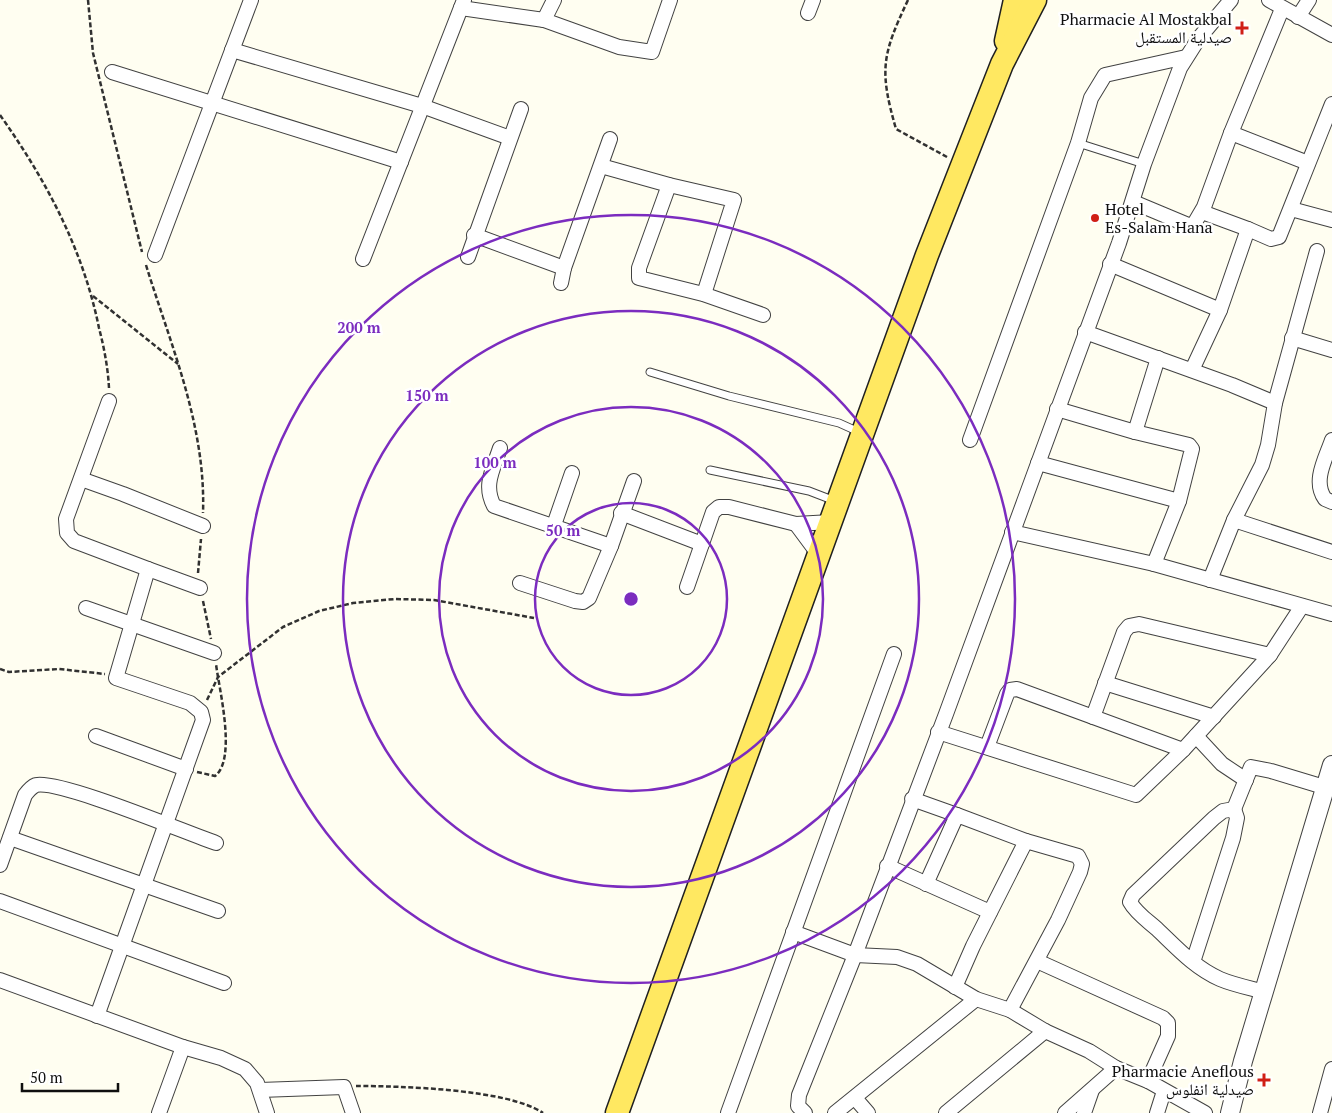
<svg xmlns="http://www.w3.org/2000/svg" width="1332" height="1113" font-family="'PT Serif','Noto Naskh Arabic',serif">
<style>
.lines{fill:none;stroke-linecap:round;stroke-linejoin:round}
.service-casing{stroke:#424242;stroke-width:9}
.minor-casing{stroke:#424242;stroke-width:16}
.tertiary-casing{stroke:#424242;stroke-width:20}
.primary-casing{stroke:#202020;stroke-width:25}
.path{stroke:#313131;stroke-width:2.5;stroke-dasharray:5 2.5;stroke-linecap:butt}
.service{stroke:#fff;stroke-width:7}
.minor{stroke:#fff;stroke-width:14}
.tertiary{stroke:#fff;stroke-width:18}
.primary{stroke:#ffe861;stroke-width:22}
.ring{fill:none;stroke:#7b2cbf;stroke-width:2.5}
.poi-dot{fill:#d01f16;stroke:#fff;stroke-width:2}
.labels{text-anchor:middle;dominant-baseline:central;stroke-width:5;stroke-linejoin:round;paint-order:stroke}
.poi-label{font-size:16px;fill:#0f0f0f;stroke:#fff;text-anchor:end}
.centre{fill:#7b2cbf;stroke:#fff;stroke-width:2.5}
.ring-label{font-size:15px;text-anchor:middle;font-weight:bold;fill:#7b2cbf;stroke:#fff;stroke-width:5;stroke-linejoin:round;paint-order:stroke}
</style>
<rect width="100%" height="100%" fill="#fffef1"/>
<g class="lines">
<defs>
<g id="service">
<path d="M 1078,143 L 1144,164"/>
<path d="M 650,372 L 729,396 L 839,423 L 859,432"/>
<path d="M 710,470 L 809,491 L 835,501"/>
</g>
<g id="minor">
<path d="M 554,0 L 544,20 L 619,47 L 652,52 L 670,0"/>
<path d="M 1269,0 L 1332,35"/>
<path d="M 461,8 L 544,20"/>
<path d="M 808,13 L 813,0"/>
<path d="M 1298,17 L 1309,0"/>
<path d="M 232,50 L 422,106 L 510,138"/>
<path d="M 112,72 L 401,162"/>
<path d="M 1231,133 L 1308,163"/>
<path d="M 601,166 L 669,185 L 734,200 L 704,294"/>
<path d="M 669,185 L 639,268 L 639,278 L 703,294 L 763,315"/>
<path d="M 1133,202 L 1188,225 L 1194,224 L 1204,207 L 1231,133 L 1282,9"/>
<path d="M 1291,209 L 1332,220"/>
<path d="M 1202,212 L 1248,229 L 1220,310"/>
<path d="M 1248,229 L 1271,239 L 1279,237 L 1332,104"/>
<path d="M 474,235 L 564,268"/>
<path d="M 155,255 L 251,0"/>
<path d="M 468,257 L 521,109"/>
<path d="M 363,259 L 464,0"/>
<path d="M 1110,264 L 1220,310 L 1192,370"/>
<path d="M 561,283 L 564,268 L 610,139"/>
<path d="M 1085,332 L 1232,385 L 1275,403 L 1268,445 L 1262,465 L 1234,520 L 1210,580"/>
<path d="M 1292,338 L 1332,350"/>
<path d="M 1275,403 L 1317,251"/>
<path d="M 1057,409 L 1135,432 L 1189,445 L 1192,449 L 1179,501 L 1154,564"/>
<path d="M 1135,432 L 1158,358"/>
<path d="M 970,440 L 1078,143 L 1091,98 L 1105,75 L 1186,57"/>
<path d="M 1332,440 C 1326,458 1312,481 1325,499 L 1332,502"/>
<path d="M 500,448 C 493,470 483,485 494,506 L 611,546"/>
<path d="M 1038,463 L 1179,501"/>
<path d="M 81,479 L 123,494 L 203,526"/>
<path d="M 621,513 L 702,544"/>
<path d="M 1234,520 L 1332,552"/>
<path d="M 796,524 L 819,555"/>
<path d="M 554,525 L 572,473"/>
<path d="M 1012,532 L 1154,564 L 1332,614"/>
<path d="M 148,569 L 200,588"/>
<path d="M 520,583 L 575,601 L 583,602 L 589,598 L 611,546 L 634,481"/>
<path d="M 687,587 L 713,512 L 719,507 L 729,507 L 796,524 L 831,522"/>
<path d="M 86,608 L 214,653"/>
<path d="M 1105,683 L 1214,717"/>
<path d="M 1093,717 L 1124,632 L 1129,626 L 1139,624 L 1270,655 L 1302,606"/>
<path d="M 938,732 L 1136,795 L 1183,750 L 1270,655"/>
<path d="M 96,736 L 186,769"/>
<path d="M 1196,736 L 1222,764 L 1246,780"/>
<path d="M 987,747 L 1007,694 L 1010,690 L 1017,689 L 1183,750"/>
<path d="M 912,799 L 957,815"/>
<path d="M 1234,809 L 1251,767 L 1271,771 L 1324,787"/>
<path d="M 10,838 L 218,911"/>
<path d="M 0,865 L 25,795 C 28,791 31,787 36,785 C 61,780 184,832 216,843"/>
<path d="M 887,866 L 990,912"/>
<path d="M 926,884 L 957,815 L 1026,841"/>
<path d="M 0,901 L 224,983"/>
<path d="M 793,932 L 855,955 L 897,957 L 917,964 L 976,999 L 1010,1010 L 1045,1031 L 1089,1051 L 1116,1068 L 1148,1081 L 1205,1113"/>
<path d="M 1037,961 L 1163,1018 L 1168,1023 L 1168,1036 L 1148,1081"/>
<path d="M 1193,962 L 1233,838 L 1237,818 L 1234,809 L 1223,811 L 1214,818 L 1133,895 L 1130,902 C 1136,913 1148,921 1157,929 C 1177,948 1195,968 1220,979 C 1234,985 1250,988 1265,992"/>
<path d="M 0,980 L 183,1047 L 221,1058 L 245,1069 L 257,1083 L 267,1113"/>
<path d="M 955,987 L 973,946 L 1026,841 L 1078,856 L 1082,864 L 1080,872 L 1058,920 L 1010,1010"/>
<path d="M 97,1016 L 203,720 L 201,712 L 190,703 L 116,678 L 148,569 L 74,541 L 67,533 L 66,519 L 109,401"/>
<path d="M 260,1090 L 344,1087 L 353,1113"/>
<path d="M 855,1098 L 868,1113"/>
<path d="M 159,1113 L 183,1047"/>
<path d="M 728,1113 L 894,654"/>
<path d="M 805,1113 L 798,1106 L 799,1095 L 855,955 L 946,714 L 1119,243 L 1144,164 L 1180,68 L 1199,38 L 1231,0"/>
<path d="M 835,1113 L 976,999"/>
<path d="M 946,1113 L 1045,1031"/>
<path d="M 1065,1113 L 1116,1068"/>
<path d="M 1084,1113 L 1092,1090"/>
<path d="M 1157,1113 L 1164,1091"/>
<path d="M 1320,1113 L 1332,1069"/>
</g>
<path id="tertiary" d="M 1230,1113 L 1243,1061 L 1332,765"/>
<g id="primary">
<path d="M 1006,41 L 1015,0"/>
<path d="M 617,1113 L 927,255 L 1002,64 L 1035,0"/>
</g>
</defs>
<use href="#service" class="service-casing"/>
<use href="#minor" class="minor-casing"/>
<use href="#tertiary" class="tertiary-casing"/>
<use href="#primary" class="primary-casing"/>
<g class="path">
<path d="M 88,0 L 93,53 L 142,252"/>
<path d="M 908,0 C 882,55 879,70 896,129 L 947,157"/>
<path d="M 0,115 C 46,180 83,249 99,328 C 104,347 108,368 109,388"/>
<path d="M 146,265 C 171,346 206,426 203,513"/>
<path d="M 93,296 L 178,364"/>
<path d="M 198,573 L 201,539"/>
<path d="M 203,601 L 211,639"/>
<path d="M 0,669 L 9,672 L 59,669 L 105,674"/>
<path d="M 207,700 L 218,677 L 283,627 L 319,611 L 353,603 L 395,599 L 434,600 L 534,618"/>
<path d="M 197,772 L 215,776 C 237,759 219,689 216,664"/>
<path d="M 356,1086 C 400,1086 508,1089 543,1113"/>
</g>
<use href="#service" class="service"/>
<use href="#minor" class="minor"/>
<use href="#tertiary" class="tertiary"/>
<use href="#primary" class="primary"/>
</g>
<g class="ring">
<circle cx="631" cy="599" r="96"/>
<circle cx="631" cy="599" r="192"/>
<circle cx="631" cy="599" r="288"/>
<circle cx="631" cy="599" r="384"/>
</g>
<g class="poi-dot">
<path d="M1239.5 20.5h5v5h5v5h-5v5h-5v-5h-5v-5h5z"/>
<circle cx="1095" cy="218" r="5"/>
<path d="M1261.5 1072.5h5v5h5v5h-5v5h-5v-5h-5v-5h5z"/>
</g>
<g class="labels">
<g class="poi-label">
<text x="1232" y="19">Pharmacie Al Mostakbal<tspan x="1232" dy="18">صيدلية المستقبل</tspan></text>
<text x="1105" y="209" text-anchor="start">Hotel<tspan x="1105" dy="18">Es-Salam Hana</tspan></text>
<text x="1254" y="1071">Pharmacie Aneflous<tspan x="1254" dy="18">صيدلية انفلوس</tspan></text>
</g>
</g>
<circle cx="631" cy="599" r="8" class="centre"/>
<g class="ring-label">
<text x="359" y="333">200 m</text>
<text x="427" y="401">150 m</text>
<text x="495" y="468">100 m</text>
<text x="563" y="536">50 m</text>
</g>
<path d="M22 1083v8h96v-8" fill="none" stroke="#0f0f0f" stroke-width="2.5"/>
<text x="30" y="1083" font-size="15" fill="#0f0f0f" stroke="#ffffff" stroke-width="4" paint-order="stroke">50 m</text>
</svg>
